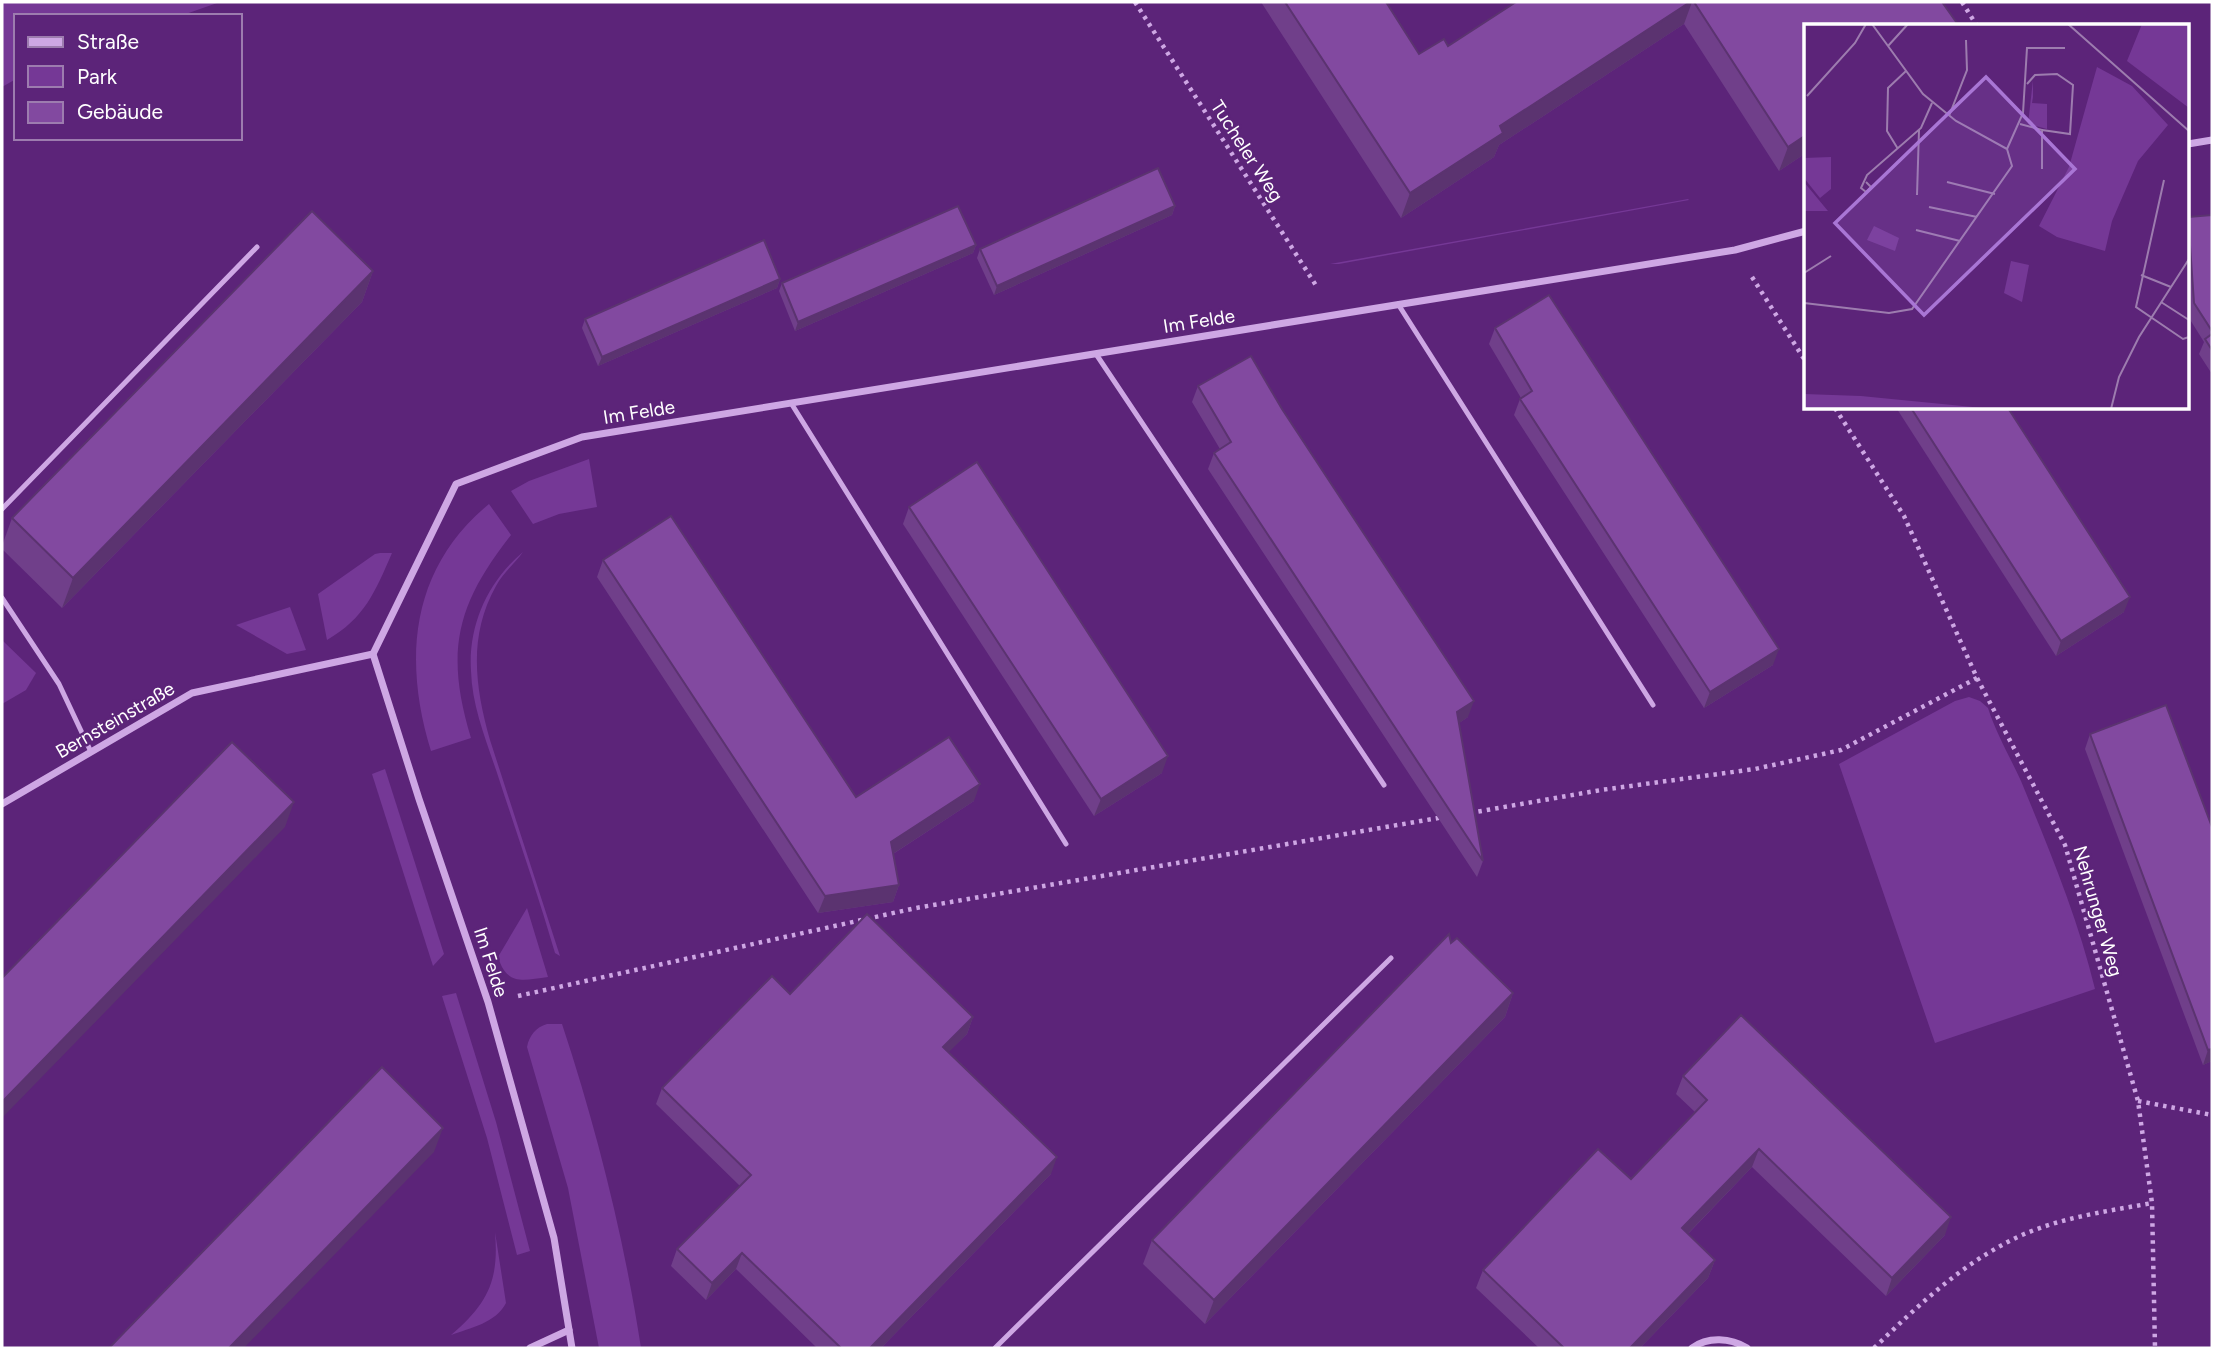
<svg xmlns="http://www.w3.org/2000/svg" width="2214" height="1350" font-family="Figtree,sans-serif">
<style>
.green{fill:#753896}
.lines{fill:none;stroke-linecap:round;stroke-linejoin:round}
.path{stroke:#cea7e4;stroke-width:4.5;stroke-dasharray:3.5 5;stroke-linecap:butt}
.service{stroke:#cea7e4;stroke-width:5}
.minor{stroke:#cea7e4;stroke-width:7}
.wall{fill:#703f8a}
.shaded-wall{fill:#5b3370}
.building{fill:#8249a0;stroke:#5b3370;stroke-width:2}
.labels{text-anchor:middle;dominant-baseline:central;stroke-width:5;stroke-linejoin:round;paint-order:stroke}
.street-label{font-size:19px;fill:#fff;stroke:#5c2479}
.inset-road{fill:none;stroke:#9d7caf;stroke-width:2}
.view{fill:#a976d5;fill-opacity:0.15;stroke:#a976d5;stroke-width:3.5}
.inset-edge{fill:none;stroke:#fff;stroke-width:3.5}
</style>
<rect width="100%" height="100%" fill="#5c2479"/>
<g class="green">
<path d="M 2,2 L 220,2 L 180,16 L 16,16 L 16,79 L 2,87 Z"/>
<path d="M 1688,199 L 1689,200 L 1339,264 L 1330,264 Z"/>
<path d="M 589,459 L 597,507 L 559,514 L 533,524 L 511,491 L 529,481 Z"/>
<path d="M 489,504 L 511,535 C 456,605 445,652 471,738 L 431,751 C 403,660 410,569 489,504 Z"/>
<path d="M 523,552 C 516,562 503,573 496,586 C 468,636 475,687 490,740 L 560,956 L 555,953 C 538,895 518,837 499,779 C 488,745 472,708 471,671 C 468,625 488,581 523,552 Z"/>
<path d="M 380,553 L 392,553 C 375,592 365,618 327,640 L 318,594 L 375,554 Z"/>
<path d="M 290,607 L 306,650 L 287,654 L 236,625 Z"/>
<path d="M 2,640 L 36,673 L 26,690 L 2,704 Z"/>
<path d="M 1969,697 L 1980,701 L 1988,708 C 1996,733 2010,757 2021,781 C 2049,849 2078,918 2095,989 L 1935,1043 L 1839,764 L 1955,701 Z"/>
<path d="M 385,769 L 444,954 L 433,966 L 372,774 Z"/>
<path d="M 527,908 L 548,977 C 523,980 507,986 498,957 Z"/>
<path d="M 456,993 L 496,1122 L 530,1251 L 517,1255 L 487,1138 L 442,996 Z"/>
<path d="M 547,1024 L 562,1024 C 597,1130 624,1238 641,1348 L 599,1348 L 568,1188 L 527,1047 C 529,1036 536,1027 547,1024 Z"/>
<path d="M 495,1232 L 506,1303 C 496,1323 470,1328 451,1335 C 489,1303 499,1279 495,1232 Z"/>
</g>
<g class="lines">
<g class="path">
<path d="M 1135,2 L 1317,287"/>
<path d="M 1962,2 L 1977,26"/>
<path d="M 1752,277 L 1806,362"/>
<path d="M 1835,408 L 1904,516 L 1977,678 L 2065,845 L 2138,1101 L 2152,1203 L 2155,1348"/>
<path d="M 1470,813 L 1601,790 L 1755,769 L 1841,750 L 1977,678"/>
<path d="M 518,996 L 916,908 L 1444,817"/>
<path d="M 2138,1101 L 2212,1115"/>
<path d="M 1874,1348 C 1920,1304 1963,1262 2022,1235 C 2063,1217 2109,1211 2152,1203"/>
</g>
<g class="service">
<path d="M 1398,304 L 1653,705"/>
<path d="M 1096,354 L 1384,785"/>
<path d="M 791,403 L 1066,844"/>
<path d="M 2,509 L 257,247"/>
<path d="M 2,598 L 59,684 L 91,752"/>
<path d="M 995,1348 L 1391,958"/>
</g>
<g class="minor">
<path d="M 2188,144 L 2212,140"/>
<path d="M 2,804 L 192,693 L 373,654"/>
<path d="M 530,1348 L 569,1330"/>
<path d="M 572,1348 L 554,1238 L 488,1002 L 419,799 L 373,654 L 456,484 L 582,437 L 1735,250 L 1806,231"/>
<path d="M 1692,1348 C 1708,1336 1731,1338 1747,1348"/>
</g>
</g>
<g class="wall">
<path d="M 1261,2 L 1386,2 L 1419,54 L 1448,46 L 1516,2 L 1942,2 L 1806,153 L 1779,171 L 1684,24 L 1499,145 L 1494,157 L 1401,218 Z"/>
<path d="M 1175,206 L 1172,215 L 994,295 L 977,258 L 980,249 Z"/>
<path d="M 2212,215 L 2212,374 L 2199,354 L 2204,342 L 2189,318 L 2188,307 L 2188,218 Z"/>
<path d="M 976,245 L 973,253 L 795,331 L 779,291 L 782,283 Z"/>
<path d="M 373,271 L 362,302 L 62,608 L 2,549 L 2,546 L 12,518 Z"/>
<path d="M 780,279 L 777,288 L 598,366 L 582,328 L 585,319 Z"/>
<path d="M 1495,328 L 1773,665 L 1704,708 L 1514,415 L 1520,399 L 1521,398 L 1489,344 Z"/>
<path d="M 1198,386 L 1468,717 L 1459,723 L 1483,861 L 1477,877 L 1208,469 L 1214,453 L 1220,449 L 1192,402 Z"/>
<path d="M 1898,408 L 2008,408 L 2124,612 L 2056,656 L 1897,409 Z"/>
<path d="M 909,507 L 1162,773 L 1094,816 L 903,524 Z"/>
<path d="M 603,560 L 856,797 L 974,801 L 893,854 L 899,885 L 893,902 L 818,913 L 597,577 Z"/>
<path d="M 2090,734 L 2212,1061 L 2203,1065 L 2085,749 Z"/>
<path d="M 1451,943 L 1513,993 L 1505,1017 L 1205,1324 L 1143,1264 L 1152,1240 Z"/>
<path d="M 973,1017 L 967,1034 L 948,1052 L 1051,1174 L 881,1348 L 817,1348 L 736,1269 L 706,1300 L 671,1266 L 677,1249 L 740,1186 L 656,1104 L 662,1088 Z"/>
<path d="M 1683,1076 L 1945,1235 L 1886,1296 L 1752,1167 L 1688,1234 L 1715,1260 L 1708,1278 L 1640,1348 L 1539,1348 L 1476,1288 L 1483,1270 L 1631,1179 L 1695,1112 L 1676,1094 Z"/>
</g>
<g class="shaded-wall">
<path d="M 1690,2 L 1692,2 L 1684,24 L 1499,145 L 1494,157 L 1401,218 L 1410,193 L 1500,126 Z"/>
<path d="M 1806,135 L 1806,153 L 1779,171 L 1788,147 Z"/>
<path d="M 1175,206 L 1172,215 L 994,295 L 997,286 Z"/>
<path d="M 976,245 L 973,253 L 795,331 L 798,322 Z"/>
<path d="M 373,271 L 362,302 L 62,608 L 73,578 Z"/>
<path d="M 780,279 L 777,288 L 598,366 L 602,357 Z"/>
<path d="M 2130,597 L 2124,612 L 2056,656 L 2061,641 Z"/>
<path d="M 1779,649 L 1773,665 L 1704,708 L 1710,692 Z"/>
<path d="M 1474,701 L 1468,717 L 1452,728 L 1457,712 Z"/>
<path d="M 1168,756 L 1162,773 L 1094,816 L 1101,799 Z"/>
<path d="M 980,784 L 974,801 L 885,859 L 891,842 Z"/>
<path d="M 294,802 L 285,827 L 2,1118 L 2,1102 Z"/>
<path d="M 899,885 L 893,902 L 818,913 L 825,896 Z"/>
<path d="M 1513,993 L 1505,1017 L 1205,1324 L 1214,1300 Z"/>
<path d="M 973,1017 L 967,1034 L 937,1064 L 943,1047 Z"/>
<path d="M 2212,1049 L 2212,1061 L 2203,1065 L 2208,1050 Z"/>
<path d="M 443,1128 L 434,1152 L 244,1348 L 229,1348 Z"/>
<path d="M 1759,1149 L 1752,1167 L 1676,1246 L 1682,1228 Z"/>
<path d="M 1057,1157 L 1051,1174 L 881,1348 L 870,1348 Z"/>
<path d="M 1951,1217 L 1945,1235 L 1886,1296 L 1892,1278 Z"/>
<path d="M 742,1253 L 736,1269 L 706,1300 L 712,1283 Z"/>
<path d="M 1715,1260 L 1708,1278 L 1640,1348 L 1630,1348 Z"/>
</g>
<g class="building">
<path d="M 1285,2 L 1386,2 L 1419,54 L 1444,39 L 1448,46 L 1516,2 L 1690,2 L 1500,126 L 1503,133 L 1410,193 Z"/>
<path d="M 1694,2 L 1942,2 L 1959,26 L 1806,26 L 1806,135 L 1788,147 Z"/>
<path d="M 1158,168 L 1175,206 L 997,286 L 980,249 Z"/>
<path d="M 958,206 L 976,245 L 798,322 L 782,283 Z"/>
<path d="M 312,211 L 373,271 L 73,578 L 12,518 Z"/>
<path d="M 2212,215 L 2212,331 L 2194,303 L 2188,217 Z"/>
<path d="M 764,240 L 780,279 L 602,357 L 585,319 Z"/>
<path d="M 1549,295 L 1779,649 L 1710,692 L 1520,399 L 1532,391 L 1495,328 Z"/>
<path d="M 2212,334 L 2212,350 L 2205,339 Z"/>
<path d="M 1251,356 L 1282,409 L 1474,701 L 1457,712 L 1483,861 L 1214,453 L 1231,442 L 1198,386 Z"/>
<path d="M 1911,408 L 2008,408 L 2130,597 L 2061,641 Z"/>
<path d="M 977,462 L 1168,756 L 1101,799 L 909,507 Z"/>
<path d="M 671,516 L 856,797 L 949,737 L 980,784 L 891,842 L 899,885 L 825,896 L 603,560 Z"/>
<path d="M 2166,705 L 2212,827 L 2212,1049 L 2208,1050 L 2090,734 Z"/>
<path d="M 232,742 L 294,802 L 2,1102 L 2,978 Z"/>
<path d="M 867,914 L 973,1017 L 943,1047 L 1057,1157 L 870,1348 L 841,1348 L 742,1253 L 712,1283 L 677,1249 L 751,1175 L 662,1088 L 772,976 L 790,994 Z"/>
<path d="M 1449,934 L 1451,943 L 1457,938 L 1513,993 L 1214,1300 L 1152,1240 Z"/>
<path d="M 1741,1015 L 1951,1217 L 1892,1278 L 1759,1149 L 1682,1228 L 1715,1260 L 1630,1348 L 1564,1348 L 1483,1270 L 1598,1149 L 1631,1179 L 1707,1100 L 1683,1076 Z"/>
<path d="M 382,1067 L 443,1128 L 229,1348 L 109,1348 Z"/>
</g>
<g class="labels">
<g class="street-label">
<text transform="translate(1247 151) rotate(57)">Tucheler Weg</text>
<text transform="translate(1199 321) rotate(-9)">Im Felde</text>
<text transform="translate(639 412) rotate(-9)">Im Felde</text>
<text transform="translate(115 720) rotate(-30)">Bernsteinstraße</text>
<text transform="translate(2098 911) rotate(74)">Nehrunger Weg</text>
<text transform="translate(491 962) rotate(72)">Im Felde</text>
</g>
</g>
<g transform="translate(1804 24)">
<rect width="385" height="385" fill="#5c2479"/>
<path d="M 338,0 L 385,0 L 385,84 L 323,37 ZM 293,43 L 328,62 L 364,101 L 334,137 L 308,197 L 301,227 L 253,213 L 235,202 L 265,143 ZM 229,56 L 229,73 L 228,79 L 243,80 L 243,105 L 224,100 ZM 27,133 L 27,165 L 16,174 L 0,154 L 0,134 ZM 0,158 L 19,181 L 24,187 L 0,187 ZM 70,202 L 95,214 L 91,227 L 63,216 ZM 207,237 L 225,241 L 218,278 L 200,269 ZM 0,370 L 57,372 L 189,385 L 0,385 Z" fill="#753896"/>
<path class="inset-road" d="M 264,0 L 385,107M 84,22 L 104,0M 223,60 L 231,51 L 253,50 L 269,61 L 266,110 L 238,106M 3,72 L 51,19 L 62,0M 145,92 L 163,46 L 162,16M 216,100 L 238,106 L 238,145M 94,125 L 83,107 L 84,64 L 102,47M 203,125 L 219,89 L 223,24 L 261,24M 360,156 L 332,283 L 379,315 L 385,313M 62,158 L 67,163 L 62,168 L 57,164 L 63,151 L 117,104 L 128,79M 143,158 L 191,170M 113,171 L 115,106M 125,183 L 173,193M 112,206 L 156,217M 0,249 L 27,232M 337,251 L 367,263M 357,278 L 385,296M 0,279 L 85,289 L 108,285 L 208,142 L 203,125 L 152,97 L 119,70 L 68,0M 307,385 L 315,353 L 335,313 L 385,235"/>
<path class="view" d="M 182,53 L 271,145 L 120,291 L 31,199 Z"/>
<rect width="385" height="385" class="inset-edge"/>
</g>
<rect width="2214" height="1350" fill="none" stroke="#ffffff" stroke-width="7"/>
<rect x="14" y="14" width="228" height="126" fill="#5c2479" stroke="#9d7caf" stroke-width="2"/>
<rect x="28" y="37" width="35" height="10" fill="#cea7e4" stroke="#9d7caf" stroke-width="2"/>
<text x="77" y="49" font-size="21" fill="#ffffff">Straße</text>
<rect x="28" y="66" width="35" height="21" fill="#753896" stroke="#9d7caf" stroke-width="2"/>
<text x="77" y="84" font-size="21" fill="#ffffff">Park</text>
<rect x="28" y="102" width="35" height="21" fill="#8249a0" stroke="#9d7caf" stroke-width="2"/>
<text x="77" y="119" font-size="21" fill="#ffffff">Gebäude</text>
</svg>
